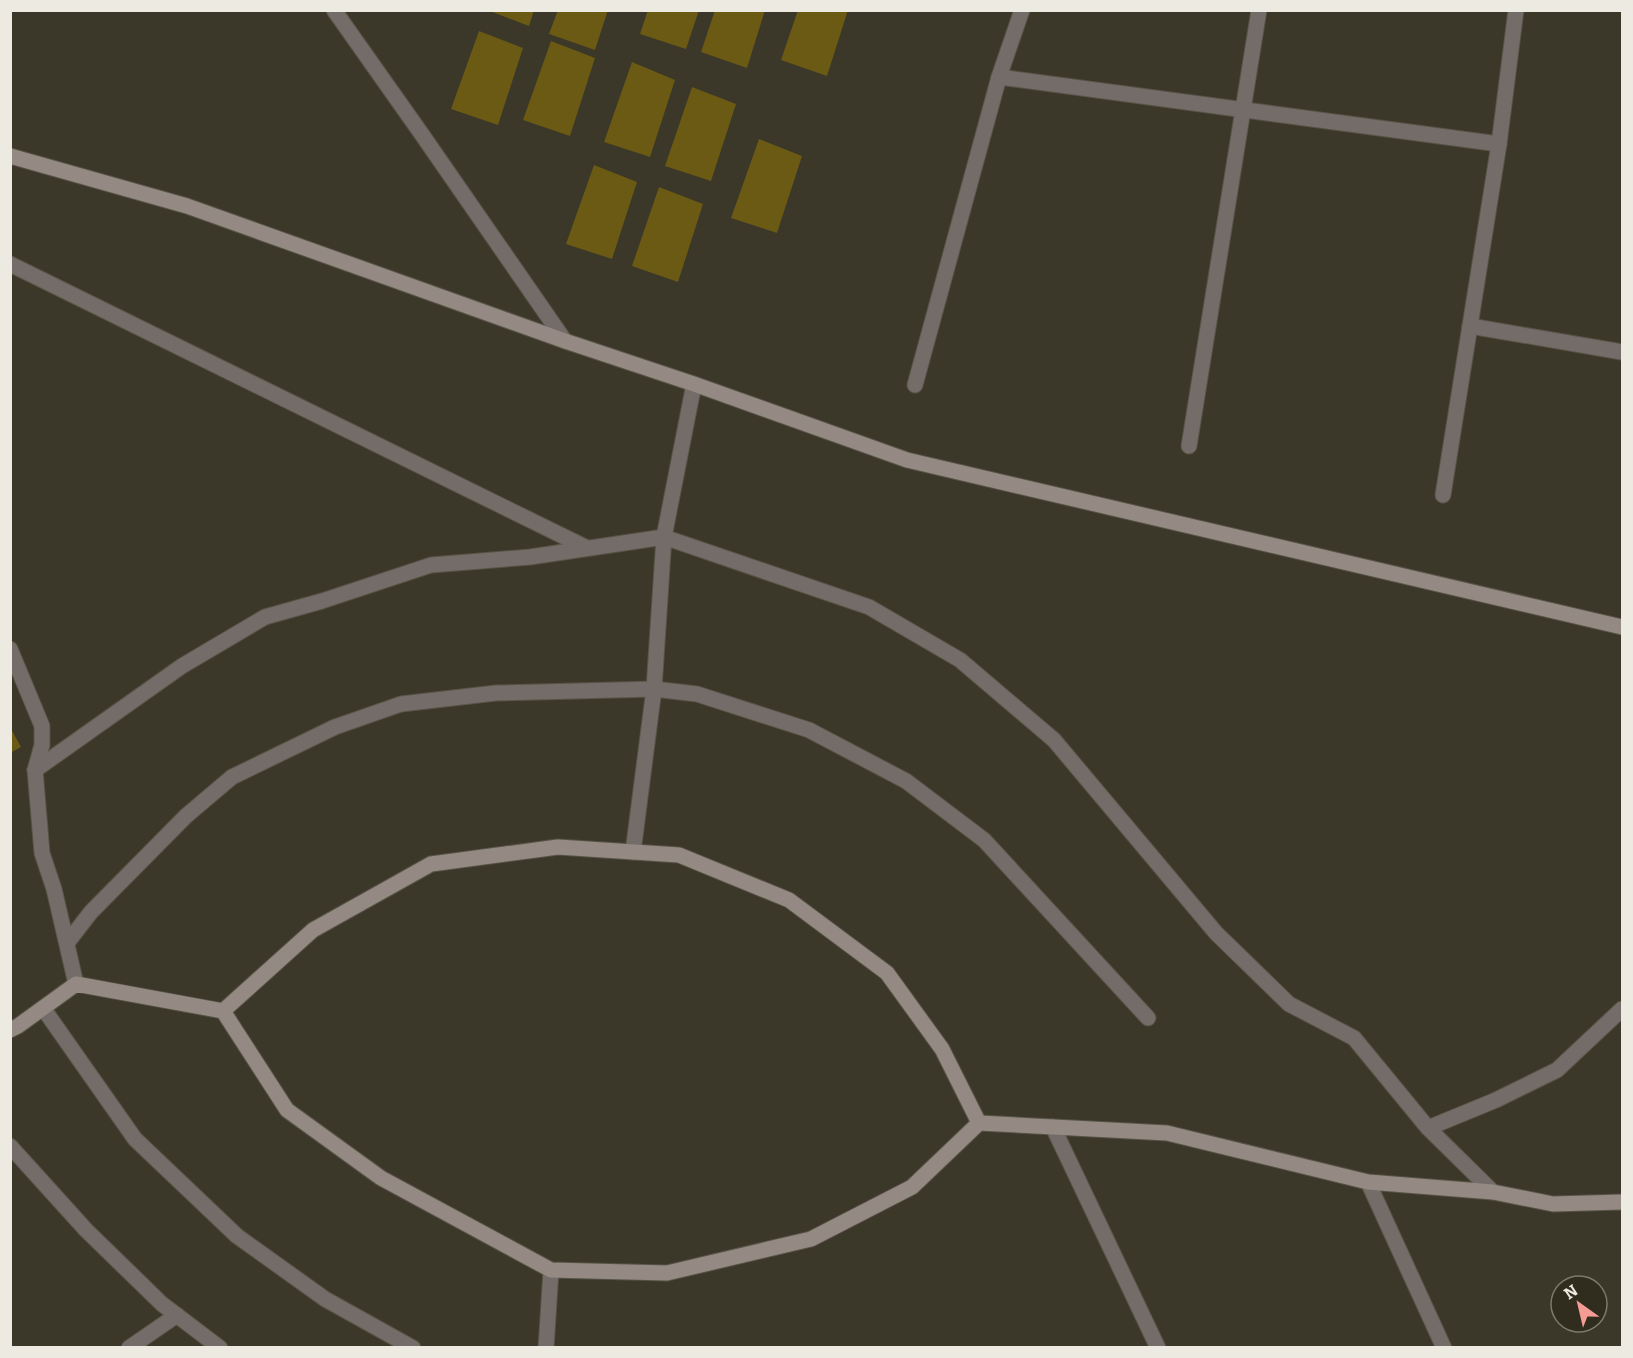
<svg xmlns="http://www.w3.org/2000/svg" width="1633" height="1358" font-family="Bitter,serif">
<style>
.building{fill:#6a5a14}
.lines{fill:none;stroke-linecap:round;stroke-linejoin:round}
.street-casing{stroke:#575447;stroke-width:17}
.secondary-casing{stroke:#575447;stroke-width:17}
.street{stroke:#736c68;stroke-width:15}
.secondary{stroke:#948a83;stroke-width:15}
</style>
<rect width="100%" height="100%" fill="#3b3729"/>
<g class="building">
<path d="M 487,10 L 534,10 L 529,26 Z"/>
<path d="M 558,10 L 608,10 L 595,50 L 549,34 Z"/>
<path d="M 648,10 L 699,10 L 686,49 L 640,34 Z"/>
<path d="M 715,10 L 765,10 L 747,68 L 701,52 Z"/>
<path d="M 798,10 L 848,10 L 827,76 L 781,60 Z"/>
<path d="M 479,31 L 523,48 L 498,125 L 451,109 Z"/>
<path d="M 551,41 L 595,58 L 570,136 L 523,120 Z"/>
<path d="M 632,62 L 675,80 L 650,157 L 604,142 Z"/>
<path d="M 692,87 L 736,104 L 711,181 L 665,166 Z"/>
<path d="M 759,139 L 802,156 L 777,233 L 731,218 Z"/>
<path d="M 594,165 L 637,182 L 612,259 L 566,244 Z"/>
<path d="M 659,187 L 703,204 L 678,282 L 632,266 Z"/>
<path d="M 10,727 L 21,747 L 10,753 Z"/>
</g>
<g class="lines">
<defs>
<g id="street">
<path d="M 334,10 L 423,136 L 565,341"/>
<path d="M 999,77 L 1022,10"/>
<path d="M 10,264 L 587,548"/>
<path d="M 1470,326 L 1622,352"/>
<path d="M 915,385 L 999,77 L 1499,144"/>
<path d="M 1189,446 L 1259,10"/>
<path d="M 1443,495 L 1499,144 L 1516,10"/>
<path d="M 10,649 L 42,726 L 42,745 L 35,770 L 42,853 L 54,889 L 76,984"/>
<path d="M 35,770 L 182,666 L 265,617 L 322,601 L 431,565 L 530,557 L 664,537 L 869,607 L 960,660 L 1054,740 L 1216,933 L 1289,1004 L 1354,1038 L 1428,1128 L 1493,1192"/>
<path d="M 633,852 L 654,689 L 664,537 L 694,384"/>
<path d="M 67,943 L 91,912 L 186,816 L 232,777 L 335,727 L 401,704 L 496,693 L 654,689 L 697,694 L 809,730 L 906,781 L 984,840 L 1148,1018"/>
<path d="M 43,1008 L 135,1139 L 237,1236 L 325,1299 L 413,1348"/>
<path d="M 1053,1127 L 1158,1348"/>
<path d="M 1428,1128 L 1496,1100 L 1557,1070 L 1622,1009"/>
<path d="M 10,1146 L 86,1230 L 162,1304 L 220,1348"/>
<path d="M 1368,1182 L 1444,1348"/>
<path d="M 129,1348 L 177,1315"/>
<path d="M 546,1348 L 551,1270"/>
</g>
<g id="secondary">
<path d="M 10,156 L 187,206 L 565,341 L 694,384 L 907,460 L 1622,627"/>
<path d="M 223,1011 L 313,930 L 431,864 L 558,847 L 679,855 L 789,900 L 887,973 L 942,1049 L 979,1123"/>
<path d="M 10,1030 L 18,1026 L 76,984 L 223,1011 L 287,1110 L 381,1178 L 551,1270 L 667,1273 L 811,1239 L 912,1187 L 979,1123 L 1167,1133 L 1368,1182 L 1493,1192 L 1553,1204 L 1622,1202"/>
</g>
</defs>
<use href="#street" class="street-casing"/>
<use href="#secondary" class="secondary-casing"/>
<use href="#street" class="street"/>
<use href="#secondary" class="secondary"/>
</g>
<rect width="1633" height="1358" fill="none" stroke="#edeae2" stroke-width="24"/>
<g transform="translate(1579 1304) rotate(326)"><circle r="28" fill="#302d1f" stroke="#7c796d" stroke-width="1.5"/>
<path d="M0-4.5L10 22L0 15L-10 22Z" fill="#f59c95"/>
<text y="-9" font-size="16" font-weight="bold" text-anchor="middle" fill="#edeae2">N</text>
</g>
</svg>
